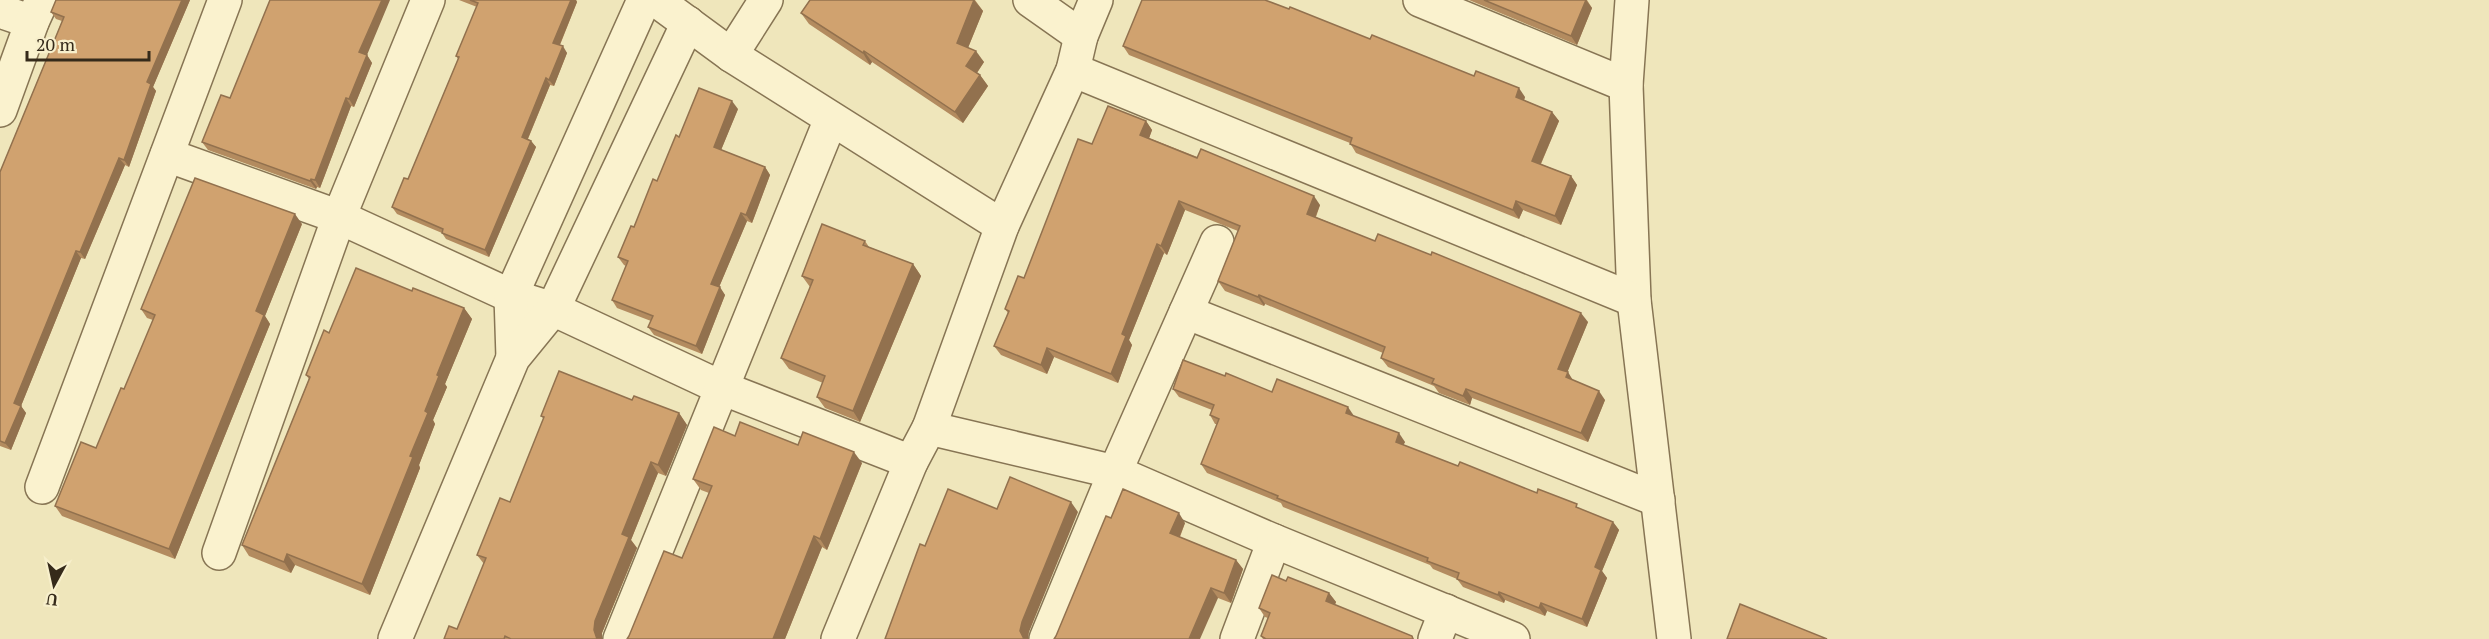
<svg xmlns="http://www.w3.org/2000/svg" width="2489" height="639" font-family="'PT Serif',serif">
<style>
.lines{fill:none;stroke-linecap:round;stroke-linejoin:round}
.minor-casing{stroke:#877554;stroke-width:36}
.minor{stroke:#faf2ce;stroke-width:33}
.wall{fill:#b38b5f}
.shaded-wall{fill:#92714e}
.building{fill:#d0a26f;stroke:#92714e;stroke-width:1.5}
</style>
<rect width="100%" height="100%" fill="#efe6bb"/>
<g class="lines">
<defs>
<g id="minor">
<path d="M 656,0 L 731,55 L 1002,226"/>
<path d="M 1030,0 L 1081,36"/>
<path d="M 1420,0 L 1626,85"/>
<path d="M 1632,0 L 1626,85 L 1634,300 L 1674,639"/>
<path d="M 0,11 L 32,22"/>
<path d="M 731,55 L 766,0"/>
<path d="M 1073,70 L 1634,300"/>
<path d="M 0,110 L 32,22 L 42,0"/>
<path d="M 167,155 L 339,217 L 511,296 L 553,309 L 722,388 L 911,462"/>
<path d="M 1186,312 L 1658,500"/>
<path d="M 513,358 L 511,296 L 644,0"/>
<path d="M 929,428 L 1115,472 L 1274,541 L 1513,639"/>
<path d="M 42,487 L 225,0"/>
<path d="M 219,553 L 339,217 L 428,0"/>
<path d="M 395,639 L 513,358 L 553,309 L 688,23"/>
<path d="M 620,639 L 831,119"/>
<path d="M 838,639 L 911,462 L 929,428 L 1002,226 L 1073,70 L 1081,36 L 1096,0"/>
<path d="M 1046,639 L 1115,472 L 1217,242"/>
<path d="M 1237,639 L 1274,541"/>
<path d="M 1435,639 L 1446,611"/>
</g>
</defs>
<use href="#minor" class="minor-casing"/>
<use href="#minor" class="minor"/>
</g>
<g class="wall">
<path d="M 56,0 L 190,0 L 153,87 L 156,91 L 129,167 L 125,165 L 85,259 L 81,258 L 21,406 L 26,413 L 11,450 L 0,446 L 0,172 L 62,21 L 56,19 L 51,12 Z"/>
<path d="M 459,0 L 576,0 L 577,2 L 560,45 L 567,53 L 554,86 L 550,85 L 528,139 L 531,141 L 536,147 L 489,257 L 446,239 L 442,233 L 397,214 L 392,207 L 408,179 L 458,59 L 456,56 L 477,7 Z"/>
<path d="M 810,0 L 975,0 L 983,11 L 968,48 L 984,62 L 977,73 L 980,75 L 988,86 L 963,123 L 872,62 L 870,65 L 809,24 L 801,13 Z"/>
<path d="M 1469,0 L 1587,0 L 1592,8 L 1577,45 Z"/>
<path d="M 1289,9 L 1525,97 L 1524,100 L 1552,112 L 1559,121 L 1541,164 L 1571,176 L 1577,185 L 1561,225 L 1523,210 L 1519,219 L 1356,153 L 1350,143 L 1129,55 L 1123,46 Z"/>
<path d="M 367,55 L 372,63 L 354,107 L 351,106 L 320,188 L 317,187 L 316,189 L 208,150 L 202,142 Z"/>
<path d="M 738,109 L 721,150 L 765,167 L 770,175 L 752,223 L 747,221 L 719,287 L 725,295 L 702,354 L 654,335 L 648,327 L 651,321 L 617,308 L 612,300 L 626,266 L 624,265 L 618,257 L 679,137 Z"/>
<path d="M 1146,121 L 1152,130 L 1149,138 L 1320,205 L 1316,217 L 1375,241 L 1588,322 L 1567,372 L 1573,381 L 1605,400 L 1588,442 L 1472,398 L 1470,405 L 1439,393 L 1434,386 L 1388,367 L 1381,358 L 1383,353 L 1265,304 L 1264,306 L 1225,291 L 1218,281 L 1238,231 L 1185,210 L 1167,255 L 1164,253 L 1129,340 L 1132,345 L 1118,383 L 1054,357 L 1047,374 L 1001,355 L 994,346 L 1008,313 L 1005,309 L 1024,278 L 1092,144 Z"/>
<path d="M 302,224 L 265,316 L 270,324 L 175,559 L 62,516 L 55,506 L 96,448 L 124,389 L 153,320 L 147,318 L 141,309 Z"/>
<path d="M 865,241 L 869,247 L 913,264 L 921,276 L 860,422 L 825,408 L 817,397 L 823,383 L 789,369 L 781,358 L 810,287 L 802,276 Z"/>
<path d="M 412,291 L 464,308 L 472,319 L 445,384 L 447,387 L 433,420 L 435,424 L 419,465 L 420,468 L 370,595 L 295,565 L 291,573 L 249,556 L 242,545 L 309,379 L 306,375 L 329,333 Z"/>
<path d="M 1225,376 L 1272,392 L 1354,416 L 1405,442 L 1403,445 L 1458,466 L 1537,493 L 1613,522 L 1619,530 L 1602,571 L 1607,578 L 1587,627 L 1547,611 L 1545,616 L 1505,600 L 1504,603 L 1463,587 L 1457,579 L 1433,569 L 1430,565 L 1283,507 L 1281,503 L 1207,473 L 1201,464 L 1217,424 L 1215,424 L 1210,415 L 1212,410 L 1179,397 L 1173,389 Z"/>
<path d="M 632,400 L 679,413 L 687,425 L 666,476 L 658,473 L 631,540 L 637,548 L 602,633 L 602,639 L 444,639 L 457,629 L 484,564 L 477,555 L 510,502 L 544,419 L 541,416 Z"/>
<path d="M 735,436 L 798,445 L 862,463 L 827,550 L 822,547 L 785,639 L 627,639 L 682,558 L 709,493 L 701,490 L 693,479 Z"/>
<path d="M 1111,518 L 1185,523 L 1180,537 L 1236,560 L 1243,569 L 1231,603 L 1218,598 L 1056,636 Z"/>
<path d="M 1286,581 L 1329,593 L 1336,602 L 1335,605 L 1412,636 L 1414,639 L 1263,639 L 1261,636 L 1268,618 L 1265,617 L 1259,608 Z"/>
</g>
<g class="shaded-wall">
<path d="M 182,0 L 190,0 L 153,87 L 156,91 L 129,167 L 124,160 L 147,82 Z"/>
<path d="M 382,0 L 390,0 L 367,55 L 372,63 L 354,107 L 349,99 L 359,52 Z"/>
<path d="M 571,0 L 576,0 L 577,2 L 558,49 L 553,43 Z"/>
<path d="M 974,0 L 983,11 L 965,55 L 957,43 Z"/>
<path d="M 1586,0 L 1592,8 L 1577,45 L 1571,36 Z"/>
<path d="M 563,46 L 567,53 L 554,86 L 549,80 Z"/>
<path d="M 864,51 L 872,62 L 870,65 L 863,53 Z"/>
<path d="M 976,51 L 984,62 L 974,77 L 966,66 Z"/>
<path d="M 980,75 L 988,86 L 963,123 L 955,112 Z"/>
<path d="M 546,78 L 550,85 L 526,143 L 522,137 Z"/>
<path d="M 1519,88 L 1525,97 L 1522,106 L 1516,97 Z"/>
<path d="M 346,98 L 351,106 L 320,188 L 315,180 Z"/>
<path d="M 732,101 L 738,109 L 719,155 L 714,147 Z"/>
<path d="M 1552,112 L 1559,121 L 1538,170 L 1532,161 Z"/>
<path d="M 1146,121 L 1152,130 L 1147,144 L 1140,135 Z"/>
<path d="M 531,141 L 536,147 L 489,257 L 485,250 Z"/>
<path d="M 119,158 L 125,165 L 85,259 L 80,252 Z"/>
<path d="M 765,167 L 770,175 L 752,223 L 746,215 Z"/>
<path d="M 1571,176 L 1577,185 L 1561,225 L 1555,216 Z"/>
<path d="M 311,179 L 317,187 L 316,189 L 310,181 Z"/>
<path d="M 1314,196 L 1320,205 L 1313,223 L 1307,214 Z"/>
<path d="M 1179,201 L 1185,210 L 1167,255 L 1161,246 Z"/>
<path d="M 1516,201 L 1523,210 L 1519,219 L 1513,210 Z"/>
<path d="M 741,213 L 747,221 L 717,292 L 711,284 Z"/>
<path d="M 295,214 L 302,224 L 265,316 L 270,324 L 175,559 L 169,549 L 256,311 Z"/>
<path d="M 1157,244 L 1164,253 L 1129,340 L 1132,345 L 1118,383 L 1111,374 L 1122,334 Z"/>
<path d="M 76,251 L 81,258 L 21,406 L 26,413 L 11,450 L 5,443 L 14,403 Z"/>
<path d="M 913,264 L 921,276 L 860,422 L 853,411 Z"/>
<path d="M 720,287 L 725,295 L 702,354 L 696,346 Z"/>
<path d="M 1259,295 L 1265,304 L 1264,306 L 1258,297 Z"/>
<path d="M 464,308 L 472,319 L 445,384 L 447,387 L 433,420 L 435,424 L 419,465 L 420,468 L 370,595 L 362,584 L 410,456 L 437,375 Z"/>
<path d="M 1581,313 L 1588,322 L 1565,378 L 1558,369 Z"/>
<path d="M 1047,348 L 1054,357 L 1047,374 L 1041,365 Z"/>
<path d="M 1568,372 L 1574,382 L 1566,377 Z"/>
<path d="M 1466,389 L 1472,398 L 1470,405 L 1463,396 Z"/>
<path d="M 1599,391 L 1605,400 L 1588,442 L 1581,433 Z"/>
<path d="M 1348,407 L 1354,416 L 1346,413 Z"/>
<path d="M 679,413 L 687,425 L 666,476 L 658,465 Z"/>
<path d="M 1399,433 L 1405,442 L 1401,450 L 1396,442 Z"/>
<path d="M 854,452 L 862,463 L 827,550 L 820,539 Z"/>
<path d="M 651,462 L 658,473 L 631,540 L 637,548 L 602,633 L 602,639 L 597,639 L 594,630 L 595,621 L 622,534 Z"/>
<path d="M 1071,502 L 1078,512 L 1029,632 L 1028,639 L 1024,639 L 1020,631 L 1022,622 Z"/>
<path d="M 1179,513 L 1185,523 L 1177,543 L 1170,533 Z"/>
<path d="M 1613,522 L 1619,530 L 1602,571 L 1607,578 L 1587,627 L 1582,619 L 1595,567 Z"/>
<path d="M 814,536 L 822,547 L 785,639 L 773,639 Z"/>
<path d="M 287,554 L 295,565 L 291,573 L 284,562 Z"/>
<path d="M 1236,560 L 1243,569 L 1231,603 L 1224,593 Z"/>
<path d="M 1211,588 L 1218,598 L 1200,639 L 1189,639 Z"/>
<path d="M 1499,592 L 1505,600 L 1504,603 L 1498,595 Z"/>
<path d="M 1329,593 L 1336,602 L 1332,610 L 1326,601 Z"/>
<path d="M 1541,603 L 1547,611 L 1545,616 L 1539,608 Z"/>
</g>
<g class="building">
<path d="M 56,0 L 182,0 L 147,82 L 151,84 L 124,160 L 119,158 L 80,252 L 76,251 L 14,403 L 21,406 L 5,443 L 0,441 L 0,172 L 64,17 L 51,12 Z"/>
<path d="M 270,0 L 382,0 L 359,52 L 367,55 L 349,99 L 346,98 L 315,180 L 311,179 L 310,181 L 202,142 L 221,95 L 230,98 Z"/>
<path d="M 470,0 L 571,0 L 553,43 L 563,46 L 549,80 L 546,78 L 522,137 L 531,141 L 485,250 L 442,233 L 443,229 L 392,207 L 404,178 L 408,179 L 459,57 L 456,56 L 478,3 Z"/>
<path d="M 810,0 L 974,0 L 957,43 L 976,51 L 966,66 L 980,75 L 955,112 L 864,51 L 863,53 L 801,13 Z"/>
<path d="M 1142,0 L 1265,0 L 1289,9 L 1290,7 L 1370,39 L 1372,35 L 1474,76 L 1476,71 L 1519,88 L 1516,97 L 1552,112 L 1532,161 L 1571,176 L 1555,216 L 1516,201 L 1513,210 L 1350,144 L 1352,138 L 1123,46 Z"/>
<path d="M 1484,0 L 1586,0 L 1571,36 Z"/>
<path d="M 699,88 L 732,101 L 714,147 L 765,167 L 746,215 L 741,213 L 711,284 L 720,287 L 696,346 L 648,327 L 653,316 L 612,300 L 628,261 L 618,257 L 631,226 L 634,227 L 653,179 L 657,181 L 676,135 L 679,137 Z"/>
<path d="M 1108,106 L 1146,121 L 1140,135 L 1197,158 L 1201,149 L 1314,196 L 1307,214 L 1375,241 L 1378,234 L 1431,255 L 1432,252 L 1581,313 L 1558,369 L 1568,372 L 1566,377 L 1599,391 L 1581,433 L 1466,389 L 1463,396 L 1432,383 L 1434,379 L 1381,358 L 1385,347 L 1259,295 L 1258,297 L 1218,281 L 1240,226 L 1179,201 L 1161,246 L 1157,244 L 1122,334 L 1126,336 L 1111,374 L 1047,348 L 1041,365 L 994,346 L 1009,311 L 1005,309 L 1018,276 L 1024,278 L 1078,139 L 1092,144 Z"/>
<path d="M 195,178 L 295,214 L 256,311 L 264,315 L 169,549 L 55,506 L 81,442 L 96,448 L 121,388 L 124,389 L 155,315 L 141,309 Z"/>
<path d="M 822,224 L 865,241 L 863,245 L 913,264 L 853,411 L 817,397 L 825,376 L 781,358 L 813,280 L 802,276 Z"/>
<path d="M 356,268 L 412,291 L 413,288 L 464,308 L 437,375 L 439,376 L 425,411 L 428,413 L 410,456 L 413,457 L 362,584 L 287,554 L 284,562 L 242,545 L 310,377 L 306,375 L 324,330 L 329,333 Z"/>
<path d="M 1183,360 L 1225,376 L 1226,373 L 1272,392 L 1277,379 L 1348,407 L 1346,413 L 1399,433 L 1396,442 L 1458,466 L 1460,462 L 1537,493 L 1538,489 L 1577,504 L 1576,507 L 1613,522 L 1595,567 L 1601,570 L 1582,619 L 1541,603 L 1539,608 L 1499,592 L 1498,595 L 1457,579 L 1459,573 L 1427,561 L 1428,558 L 1277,498 L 1278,496 L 1201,464 L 1219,419 L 1210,415 L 1214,405 L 1173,389 Z"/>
<path d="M 559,371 L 632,400 L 634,396 L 679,413 L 658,465 L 651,462 L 622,534 L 629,537 L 595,621 L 594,630 L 597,639 L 511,639 L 505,636 L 504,639 L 444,639 L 449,626 L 457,629 L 486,558 L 477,555 L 500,498 L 510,502 L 544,417 L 541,416 Z"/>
<path d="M 740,422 L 798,445 L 803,432 L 854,452 L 820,539 L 814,536 L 773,639 L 627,639 L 629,636 L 664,551 L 682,558 L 712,486 L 693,479 L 714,427 L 735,436 Z"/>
<path d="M 1010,477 L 1071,502 L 1022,622 L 1020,631 L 1024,639 L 885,639 L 920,544 L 925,546 L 948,489 L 997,509 Z"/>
<path d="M 1123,489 L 1179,513 L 1170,533 L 1236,560 L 1224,593 L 1211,588 L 1189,639 L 1054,639 L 1056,636 L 1106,516 L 1111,518 Z"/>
<path d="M 1272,575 L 1286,581 L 1288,577 L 1329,593 L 1326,601 L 1412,636 L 1413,639 L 1266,639 L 1261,636 L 1270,613 L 1259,608 Z"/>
<path d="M 1740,604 L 1827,639 L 1727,639 Z"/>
</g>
<g transform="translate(54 585) rotate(188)" stroke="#f7efcb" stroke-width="4.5" paint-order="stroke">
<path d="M0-4.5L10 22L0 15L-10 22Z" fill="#352a1a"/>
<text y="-9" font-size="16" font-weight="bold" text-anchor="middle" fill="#352a1a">U</text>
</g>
<path d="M27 51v9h122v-9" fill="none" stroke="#352a1a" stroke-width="3"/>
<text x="36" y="51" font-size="18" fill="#352a1a" stroke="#f7efcb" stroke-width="4.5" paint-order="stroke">20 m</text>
</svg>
